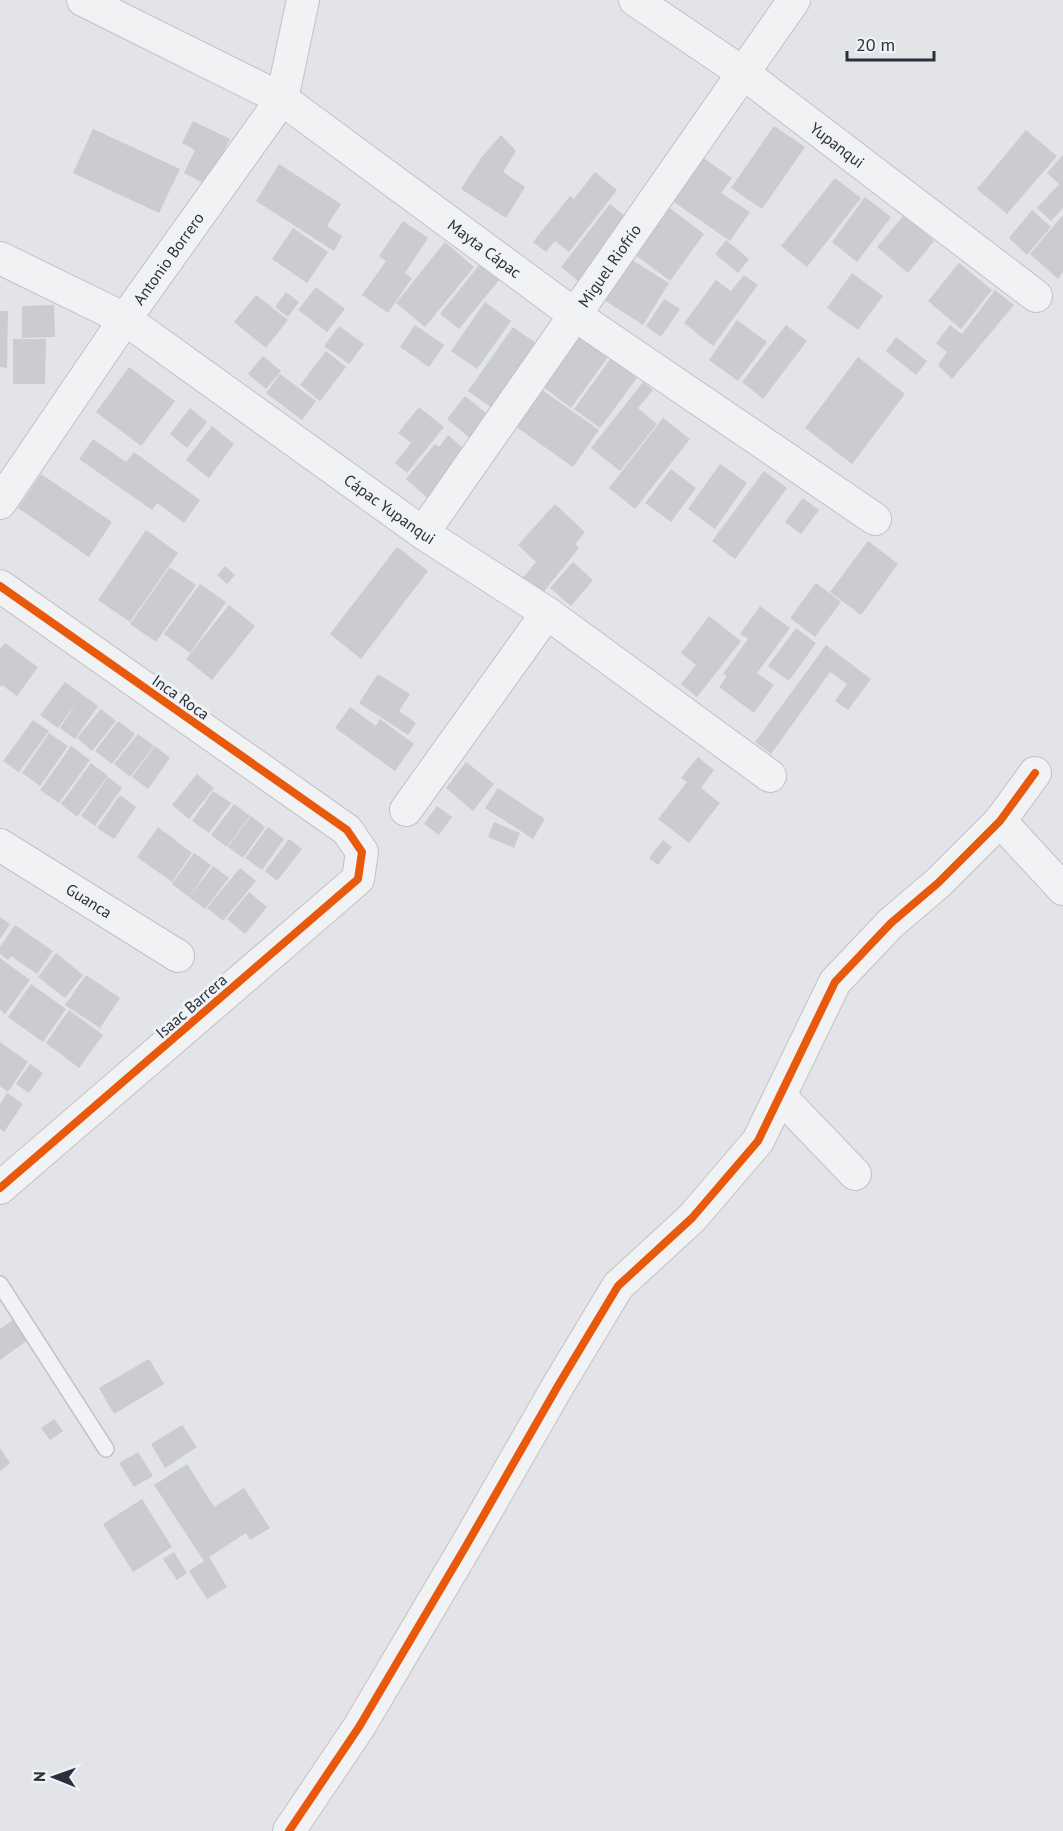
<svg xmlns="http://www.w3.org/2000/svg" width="1063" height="1831" font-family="'PT Sans',sans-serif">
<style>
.building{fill:#cacccf}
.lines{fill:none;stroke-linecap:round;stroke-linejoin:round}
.lane-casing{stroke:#c1c2c5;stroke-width:18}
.street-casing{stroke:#c1c2c5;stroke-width:34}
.lane{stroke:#f1f2f4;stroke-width:15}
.street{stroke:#f1f2f4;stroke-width:32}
.cycleway-casing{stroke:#f0f2f6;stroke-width:11}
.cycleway{stroke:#e8590c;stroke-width:8}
.labels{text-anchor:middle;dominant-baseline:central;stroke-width:6;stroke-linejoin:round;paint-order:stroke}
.street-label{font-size:16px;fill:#2b303e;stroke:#f0f2f6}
</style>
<rect width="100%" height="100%" fill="#e2e4e7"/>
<g class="building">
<path d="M 193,121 L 230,139 L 207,185 L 184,173 L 195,150 L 182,143 Z"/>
<path d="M 774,126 L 805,147 L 762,209 L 731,188 Z"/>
<path d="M 93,129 L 180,169 L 159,213 L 73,173 Z"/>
<path d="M 1026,130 L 1057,156 L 1007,214 L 977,189 Z"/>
<path d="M 501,135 L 516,151 L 503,172 L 525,187 L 506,218 L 461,189 L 481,158 Z"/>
<path d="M 698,154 L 732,178 L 721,193 L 750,212 L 730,241 L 668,198 Z"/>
<path d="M 1063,155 L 1063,208 L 1051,221 L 1037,208 L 1059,184 L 1047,173 Z"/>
<path d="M 279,164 L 341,204 L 327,226 L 342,236 L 334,251 L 256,201 Z"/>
<path d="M 595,172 L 617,190 L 569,252 L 555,241 L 546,252 L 533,242 L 570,196 L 574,199 Z"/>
<path d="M 835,178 L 861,198 L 807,267 L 781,246 Z"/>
<path d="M 865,197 L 891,217 L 857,262 L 832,242 Z"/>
<path d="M 610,204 L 632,222 L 583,285 L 561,267 Z"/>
<path d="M 667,206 L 704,234 L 670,281 L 633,253 Z"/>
<path d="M 1032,210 L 1051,227 L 1027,255 L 1009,238 Z"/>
<path d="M 904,215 L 934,241 L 908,273 L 877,247 Z"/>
<path d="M 1063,215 L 1063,272 L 1058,279 L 1030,254 Z"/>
<path d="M 403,221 L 428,238 L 405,273 L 412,278 L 388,313 L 362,295 L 386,261 L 379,256 Z"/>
<path d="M 293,228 L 328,252 L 307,283 L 272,259 Z"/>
<path d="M 726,240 L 749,259 L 738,273 L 715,254 Z"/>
<path d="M 445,242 L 474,267 L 425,327 L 396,303 Z"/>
<path d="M 630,259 L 669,283 L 643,325 L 604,300 Z"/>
<path d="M 959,263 L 992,290 L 961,329 L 928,301 Z"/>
<path d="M 480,264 L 499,280 L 459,329 L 440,314 Z"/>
<path d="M 852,273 L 883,296 L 858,330 L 827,308 Z"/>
<path d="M 744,275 L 758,285 L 713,346 L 684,323 L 716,280 L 731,291 Z"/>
<path d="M 316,287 L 345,309 L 327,332 L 298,310 Z"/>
<path d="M 995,290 L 1014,305 L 952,379 L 938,365 L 947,352 L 936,343 L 950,325 L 962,334 Z"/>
<path d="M 286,292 L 299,302 L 288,317 L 275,307 Z"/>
<path d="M 256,295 L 288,320 L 266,348 L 234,322 Z"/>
<path d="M 664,299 L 680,309 L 661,337 L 646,326 Z"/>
<path d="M 485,302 L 511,321 L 477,369 L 451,351 Z"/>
<path d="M 54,305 L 55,337 L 22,338 L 22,306 Z"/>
<path d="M 0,311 L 8,311 L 7,368 L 0,367 Z"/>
<path d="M 737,320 L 767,342 L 738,381 L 709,360 Z"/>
<path d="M 415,325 L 444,345 L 429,367 L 400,347 Z"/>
<path d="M 786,325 L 807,341 L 763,399 L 742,382 Z"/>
<path d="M 339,326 L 364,344 L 349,364 L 324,346 Z"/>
<path d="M 513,327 L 540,346 L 495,410 L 468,391 Z"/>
<path d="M 579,336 L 608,357 L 571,408 L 543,387 Z"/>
<path d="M 896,337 L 927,361 L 916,375 L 886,351 Z"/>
<path d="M 13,339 L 46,339 L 45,384 L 13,384 Z"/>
<path d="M 326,351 L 346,367 L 320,401 L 300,385 Z"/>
<path d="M 263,356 L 281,371 L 266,389 L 248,374 Z"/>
<path d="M 858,357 L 905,394 L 852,464 L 805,428 Z"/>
<path d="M 611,358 L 637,378 L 600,428 L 574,409 Z"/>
<path d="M 129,367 L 175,401 L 141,446 L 96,412 Z"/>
<path d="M 280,374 L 316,401 L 302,420 L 266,393 Z"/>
<path d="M 643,382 L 653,390 L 638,408 L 657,424 L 620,471 L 591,448 Z"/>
<path d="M 538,387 L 599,430 L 573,467 L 512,424 Z"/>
<path d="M 465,396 L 496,421 L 477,444 L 447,419 Z"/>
<path d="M 419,407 L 444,427 L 407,473 L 395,463 L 411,443 L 398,433 Z"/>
<path d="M 190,408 L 207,422 L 187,448 L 170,434 Z"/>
<path d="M 663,418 L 690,439 L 635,509 L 609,488 Z"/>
<path d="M 212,426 L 234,444 L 209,478 L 186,460 Z"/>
<path d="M 448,435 L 470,454 L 431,501 L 406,479 L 435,444 L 439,447 Z"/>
<path d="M 93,439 L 126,462 L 134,452 L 200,500 L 184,523 L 157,503 L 152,510 L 79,459 Z"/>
<path d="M 720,464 L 747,483 L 715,529 L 688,509 Z"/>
<path d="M 671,469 L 696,488 L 671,522 L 645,503 Z"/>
<path d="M 764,471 L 787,488 L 735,559 L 712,541 Z"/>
<path d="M 41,474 L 112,522 L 89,557 L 18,508 Z"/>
<path d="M 803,498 L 819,510 L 801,534 L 785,522 Z"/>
<path d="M 555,504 L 585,532 L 575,544 L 579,548 L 541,595 L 522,579 L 536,562 L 518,545 Z"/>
<path d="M 146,530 L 178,553 L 130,622 L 98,600 Z"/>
<path d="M 868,541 L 898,564 L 861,615 L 830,592 Z"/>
<path d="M 397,547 L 428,571 L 361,659 L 330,634 Z"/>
<path d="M 573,562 L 593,580 L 571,606 L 550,588 Z"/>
<path d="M 225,566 L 235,575 L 227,584 L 217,575 Z"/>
<path d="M 170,567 L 196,585 L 156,642 L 130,624 Z"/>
<path d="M 816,583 L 841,602 L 815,637 L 790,618 Z"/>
<path d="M 200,584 L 226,602 L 190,653 L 164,634 Z"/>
<path d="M 229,605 L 255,626 L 212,680 L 186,659 Z"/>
<path d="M 760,606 L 790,628 L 757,673 L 774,685 L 754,713 L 719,687 L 727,676 L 723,674 L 748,639 L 740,634 Z"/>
<path d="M 709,616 L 741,641 L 697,697 L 681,684 L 696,665 L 681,653 Z"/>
<path d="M 796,628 L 816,643 L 789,681 L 768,666 Z"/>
<path d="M 5,643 L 38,667 L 17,696 L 2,685 L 0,687 L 0,649 Z"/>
<path d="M 826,645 L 871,679 L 848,710 L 835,701 L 847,684 L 830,672 L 771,754 L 755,742 Z"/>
<path d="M 378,674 L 410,694 L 399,711 L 416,723 L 408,735 L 359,703 Z"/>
<path d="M 65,682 L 98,706 L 75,739 L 60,728 L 78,701 L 58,728 L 40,715 Z"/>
<path d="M 350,707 L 376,726 L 380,719 L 414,744 L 395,771 L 335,728 Z"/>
<path d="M 101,709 L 116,721 L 92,751 L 77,738 Z"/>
<path d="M 33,720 L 49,731 L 19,772 L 3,761 Z"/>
<path d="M 118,721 L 135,734 L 112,764 L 95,751 Z"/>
<path d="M 49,733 L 68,746 L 40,786 L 22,773 Z"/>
<path d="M 138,734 L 154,746 L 130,777 L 114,764 Z"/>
<path d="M 71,746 L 90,760 L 59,803 L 40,790 Z"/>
<path d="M 155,746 L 170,758 L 148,789 L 132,777 Z"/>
<path d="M 698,757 L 714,770 L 701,788 L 720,803 L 689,843 L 658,819 L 687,782 L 681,778 Z"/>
<path d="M 466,762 L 494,784 L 473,811 L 446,788 Z"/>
<path d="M 91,763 L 108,776 L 77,817 L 61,804 Z"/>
<path d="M 197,774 L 214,788 L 189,819 L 172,805 Z"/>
<path d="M 108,777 L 122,788 L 95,826 L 81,816 Z"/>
<path d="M 498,788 L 545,819 L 533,839 L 485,808 Z"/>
<path d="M 213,791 L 231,803 L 209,833 L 192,821 Z"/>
<path d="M 120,795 L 136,807 L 114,839 L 97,828 Z"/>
<path d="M 234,804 L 250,816 L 227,847 L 211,835 Z"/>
<path d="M 437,806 L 452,817 L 439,835 L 424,824 Z"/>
<path d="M 251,816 L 265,827 L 243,858 L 228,847 Z"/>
<path d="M 494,822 L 520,833 L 514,848 L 488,837 Z"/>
<path d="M 158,827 L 192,853 L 172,882 L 137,857 Z"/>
<path d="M 268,827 L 284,839 L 262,870 L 245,858 Z"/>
<path d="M 289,839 L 302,849 L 277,881 L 265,871 Z"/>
<path d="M 663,840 L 672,847 L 658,865 L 649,858 Z"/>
<path d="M 194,853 L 211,865 L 189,897 L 172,884 Z"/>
<path d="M 213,866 L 229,878 L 205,909 L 189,897 Z"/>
<path d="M 240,868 L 256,881 L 223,921 L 207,908 Z"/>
<path d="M 249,892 L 267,907 L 245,934 L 227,919 Z"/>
<path d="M 0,917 L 10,924 L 0,939 Z"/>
<path d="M 15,925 L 53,951 L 37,974 L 11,956 L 8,960 L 0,954 L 0,947 Z"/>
<path d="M 56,953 L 83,975 L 65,998 L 38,977 Z"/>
<path d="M 0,958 L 30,980 L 5,1014 L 0,1009 Z"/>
<path d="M 86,975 L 120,998 L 100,1028 L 65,1005 Z"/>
<path d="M 31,984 L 66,1009 L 43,1042 L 8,1017 Z"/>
<path d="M 69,1010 L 103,1035 L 79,1068 L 46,1043 Z"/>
<path d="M 0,1042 L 28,1062 L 8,1092 L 0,1086 Z"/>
<path d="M 30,1064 L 43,1073 L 29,1093 L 16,1084 Z"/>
<path d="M 7,1093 L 23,1104 L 4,1132 L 0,1129 L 0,1104 Z"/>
<path d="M 18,1316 L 32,1337 L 0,1360 L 0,1329 Z"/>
<path d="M 149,1359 L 164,1384 L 114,1414 L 99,1388 Z"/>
<path d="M 54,1419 L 63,1431 L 50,1440 L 41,1428 Z"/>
<path d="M 182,1425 L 197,1447 L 165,1468 L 151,1444 Z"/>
<path d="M 0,1448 L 10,1463 L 0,1471 Z"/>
<path d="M 138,1452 L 153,1476 L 134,1487 L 119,1463 Z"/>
<path d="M 187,1464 L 214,1507 L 244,1488 L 270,1528 L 250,1540 L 246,1533 L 209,1557 L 227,1587 L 207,1599 L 189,1571 L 204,1561 L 154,1485 Z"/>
<path d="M 142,1499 L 172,1547 L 133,1572 L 103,1524 Z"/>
<path d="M 174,1552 L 187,1573 L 177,1580 L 163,1559 Z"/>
</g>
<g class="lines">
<defs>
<path id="lane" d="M 0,1284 L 106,1449"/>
<g id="street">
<path id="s1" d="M 83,0 L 282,99 L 575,315 L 875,519"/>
<path id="s2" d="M 635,0 L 743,73 L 1036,296"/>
<path id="s3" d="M 0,258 L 125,319 L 423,533 L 547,613 L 770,776"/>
<path id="s4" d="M 0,503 L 125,319 L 282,99 L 303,0"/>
<path id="s5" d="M 423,533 L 794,0"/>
<path d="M 0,586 L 347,830 L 362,852 L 358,879 L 0,1188"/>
<path d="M 406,810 L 547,613"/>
<path d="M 1000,821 L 1063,889"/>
<path id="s6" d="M 0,845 L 178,956"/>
<path d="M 780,1096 L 855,1174"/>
<path d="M 289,1831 L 359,1727 L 466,1546 L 559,1384 L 618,1286 L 692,1218 L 758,1141 L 835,982 L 891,923 L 938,883 L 1000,821 L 1035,773"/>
</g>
</defs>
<use href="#lane" class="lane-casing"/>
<use href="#street" class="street-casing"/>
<use href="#lane" class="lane"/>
<use href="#street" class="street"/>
<defs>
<g id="cycleway">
<path d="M 0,586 L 347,830 L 362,852 L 358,879 L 0,1188"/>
<path d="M 289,1831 L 359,1727 L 466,1546 L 559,1384 L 618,1286 L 692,1218 L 758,1141 L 835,982 L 891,923 L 938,883 L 1000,821 L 1035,773"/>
</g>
</defs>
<use href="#cycleway" class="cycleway-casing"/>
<use href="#cycleway" class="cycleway"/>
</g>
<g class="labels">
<g class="street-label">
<text stroke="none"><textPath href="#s2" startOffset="249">Yupanqui</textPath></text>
<text stroke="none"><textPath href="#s1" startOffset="474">Mayta Cápac</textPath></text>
<text stroke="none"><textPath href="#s4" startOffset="297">Antonio Borrero</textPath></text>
<text stroke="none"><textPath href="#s5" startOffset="326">Miguel Riofrío</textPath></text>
<text stroke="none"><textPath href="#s3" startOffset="465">Cápac Yupanqui</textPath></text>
<text transform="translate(181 697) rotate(35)">Inca Roca</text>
<text stroke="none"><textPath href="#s6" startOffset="105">Guanca</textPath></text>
<text transform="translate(191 1006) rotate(-41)">Isaac Barrera</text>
</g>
</g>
<g transform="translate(54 1777) rotate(271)" stroke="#f0f2f6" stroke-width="4.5" paint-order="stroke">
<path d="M0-4.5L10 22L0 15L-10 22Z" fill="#2b303e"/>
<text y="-9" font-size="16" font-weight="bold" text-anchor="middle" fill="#2b303e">N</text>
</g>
<path d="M847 51v9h87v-9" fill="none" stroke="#2b303e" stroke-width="3"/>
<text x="856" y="51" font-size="18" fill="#2b303e" stroke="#f0f2f6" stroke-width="4.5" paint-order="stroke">20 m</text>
</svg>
